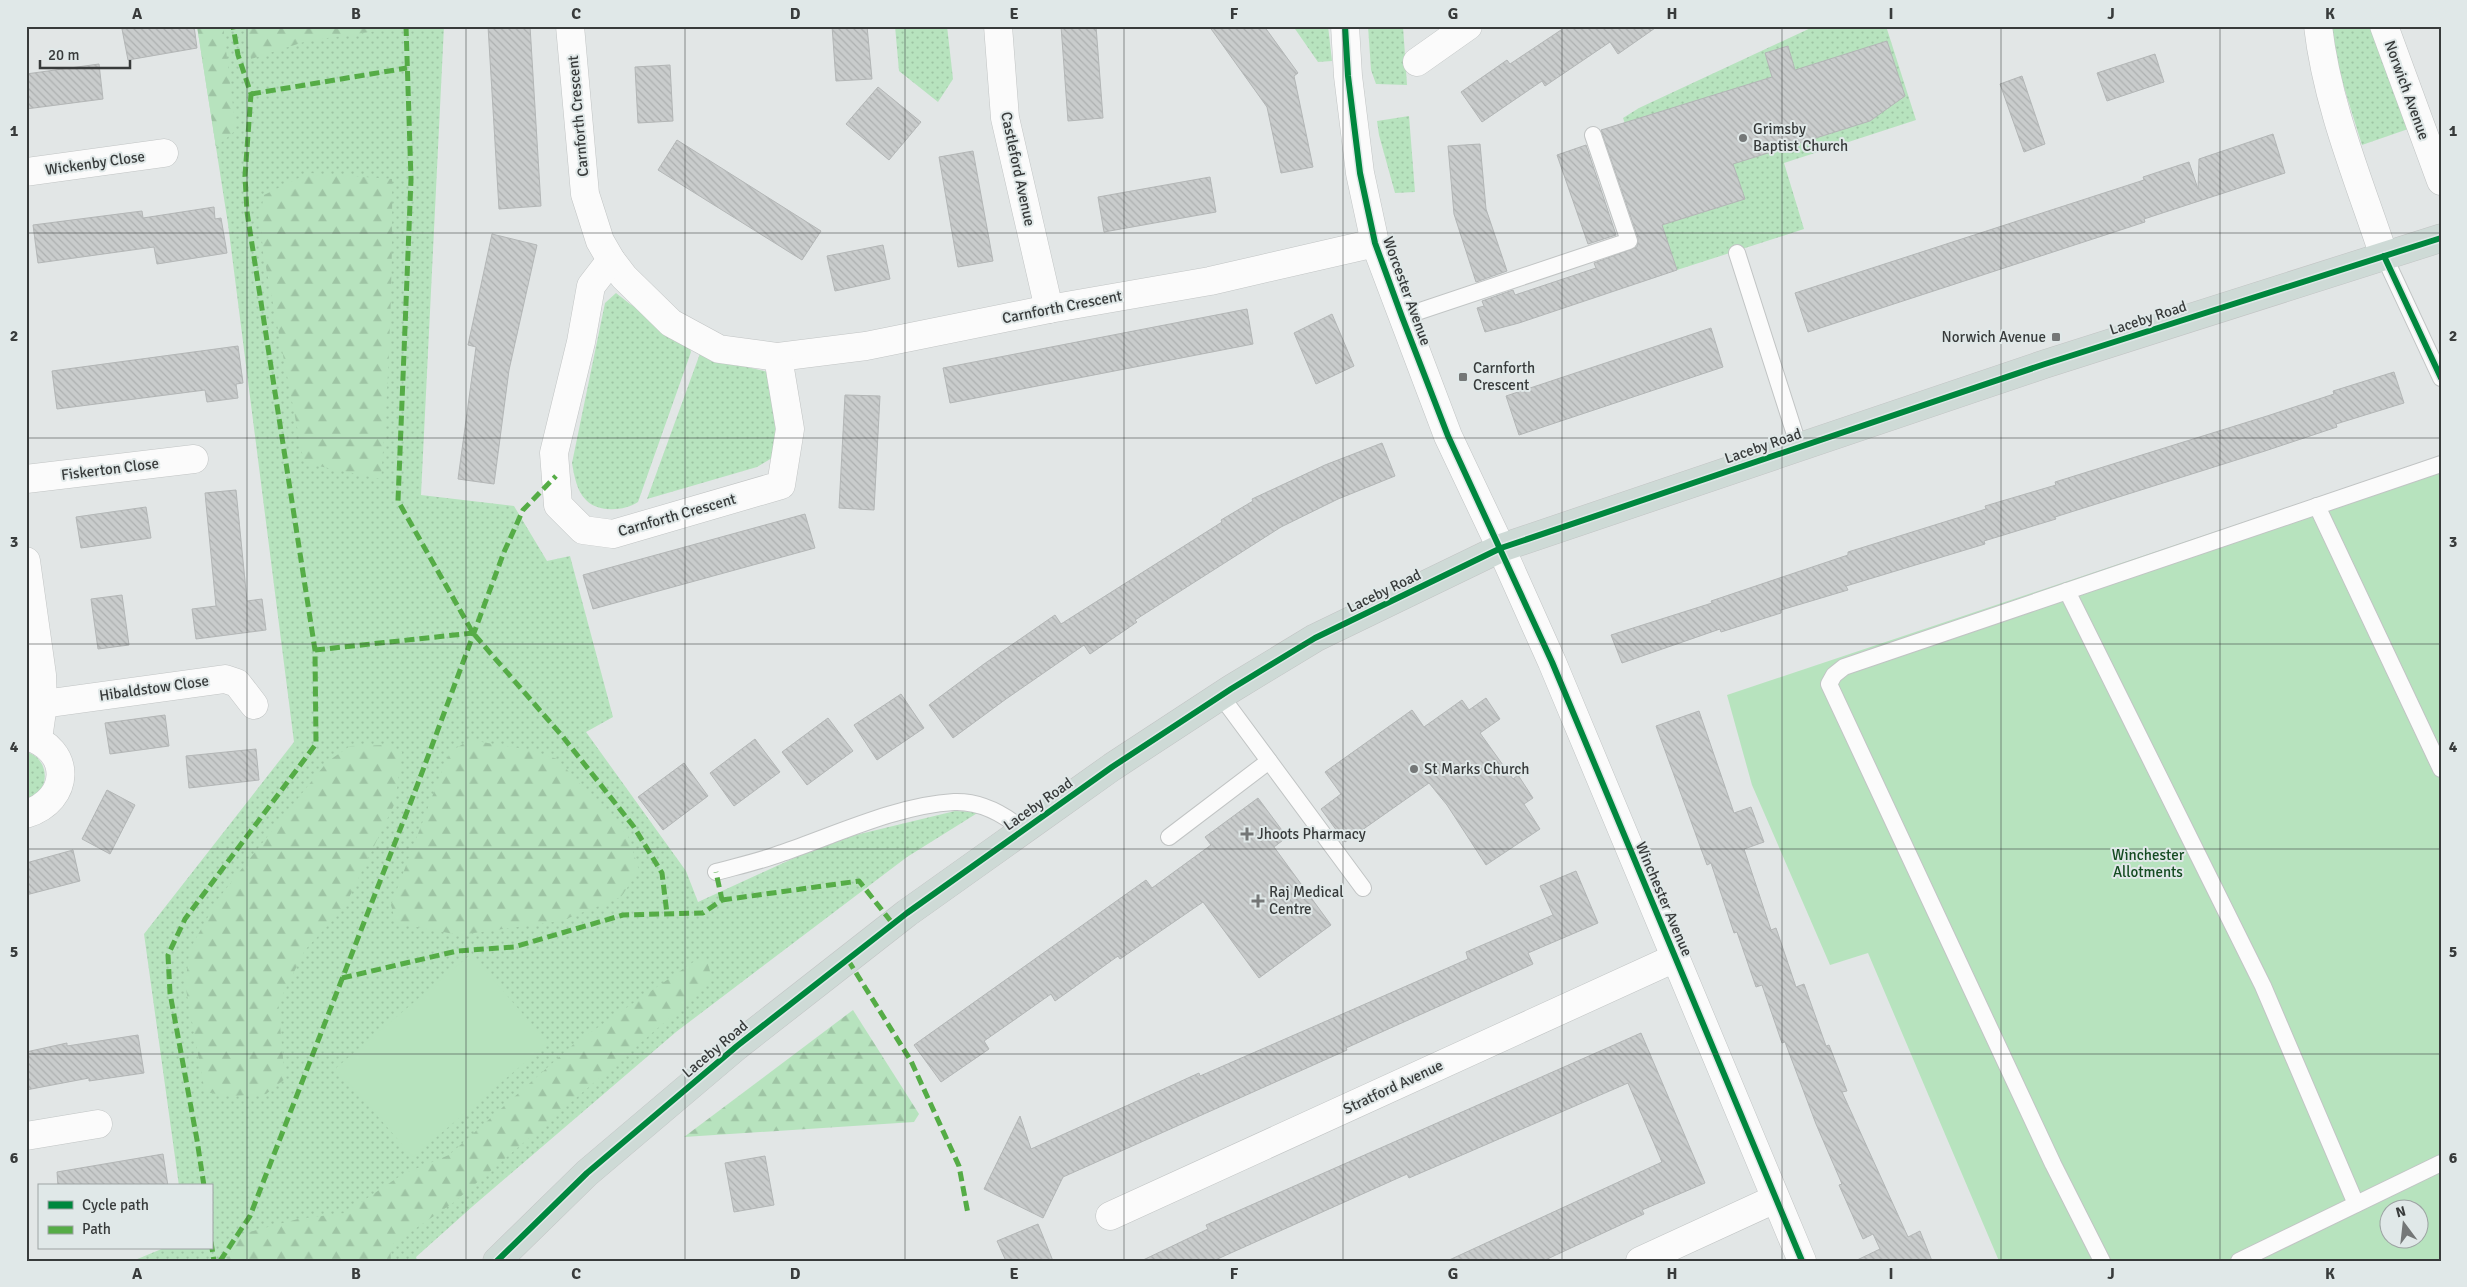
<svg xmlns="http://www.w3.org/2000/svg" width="2467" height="1287" font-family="Signika,sans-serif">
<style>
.grass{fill:url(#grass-dots)}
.forest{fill:url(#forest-firs)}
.green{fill:#b7e3be;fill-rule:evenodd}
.building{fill:url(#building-back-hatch);stroke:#b3b6b6}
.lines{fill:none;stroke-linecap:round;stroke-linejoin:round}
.service-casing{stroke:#c1c4c4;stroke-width:18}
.minor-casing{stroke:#c1c4c4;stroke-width:29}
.tertiary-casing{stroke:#c1c4c4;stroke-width:29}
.trunk-casing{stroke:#c2c4c4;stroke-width:29}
.service{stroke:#fbfbfb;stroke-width:16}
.minor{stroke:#fbfbfb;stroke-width:28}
.tertiary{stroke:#fbfbfb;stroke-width:28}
.trunk{stroke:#cedad6;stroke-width:28}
.quiet{stroke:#55ac46;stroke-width:5;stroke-dasharray:10 5;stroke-linecap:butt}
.cycleway-casing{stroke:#e0e8e8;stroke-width:9}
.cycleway{stroke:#00873e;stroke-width:6}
.grid{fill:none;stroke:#383b3b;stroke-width:1;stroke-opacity:0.55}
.poi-dot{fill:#747777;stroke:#e0e8e8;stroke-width:2}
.labels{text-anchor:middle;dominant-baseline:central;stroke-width:4;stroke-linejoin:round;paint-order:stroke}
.street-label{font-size:15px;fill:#383b3b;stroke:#e0e8e8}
.poi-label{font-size:15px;fill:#383b3b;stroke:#e0e8e8;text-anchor:start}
.park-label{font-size:15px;fill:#144b21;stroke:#e0e8e8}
.neatline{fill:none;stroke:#383b3b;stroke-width:2}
.grid-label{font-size:16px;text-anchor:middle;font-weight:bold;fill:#383b3b}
</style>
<defs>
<pattern id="grass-dots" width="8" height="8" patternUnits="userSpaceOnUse" patternTransform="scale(1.25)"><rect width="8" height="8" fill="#b7e3be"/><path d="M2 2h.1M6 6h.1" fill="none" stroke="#9ec4a4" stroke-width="1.8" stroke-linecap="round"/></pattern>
<pattern id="forest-firs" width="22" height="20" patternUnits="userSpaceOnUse" patternTransform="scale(1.25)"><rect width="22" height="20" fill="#b7e3be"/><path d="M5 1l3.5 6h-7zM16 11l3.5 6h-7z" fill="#9ec4a4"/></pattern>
<pattern id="building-back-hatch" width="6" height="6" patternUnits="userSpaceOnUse" patternTransform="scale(1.25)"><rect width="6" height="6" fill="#c9cccc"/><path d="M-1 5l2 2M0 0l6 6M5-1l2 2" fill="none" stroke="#adb0b0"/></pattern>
</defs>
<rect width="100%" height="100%" fill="#e2e6e6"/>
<g class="grass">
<path d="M 197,26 L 444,26 L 421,495 L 514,506 L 547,561 L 570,556 L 613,717 L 586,732 L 686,871 L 698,902 L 831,841 L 955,811 L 979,812 L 907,857 L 676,1032 L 473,1206 L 416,1257 L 417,1261 L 135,1260 L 164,1248 L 211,1248 L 211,1186 L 179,1186 L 144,934 L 294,742 L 228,224 Z"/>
<path d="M 895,26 L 947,26 L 953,79 L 938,102 L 899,71 Z"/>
<path d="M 1293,26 L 1328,26 L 1332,61 L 1318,62 Z"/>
<path d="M 1368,26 L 1403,26 L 1407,85 L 1376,84 L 1371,70 Z"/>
<path d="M 1815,26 L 1886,26 L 1916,120 L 1784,163 L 1804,229 L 1677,270 L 1623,118 L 1639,108 Z"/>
<path d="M 2331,26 L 2371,26 L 2411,128 L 2362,145 C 2350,105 2336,68 2331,26 Z"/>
<path d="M 1409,116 L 1415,192 L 1395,193 L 1379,135 L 1377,121 Z"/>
<path d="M 616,293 L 630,304 L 680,334 L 688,341 L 691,352 L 638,502 C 625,511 598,513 586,500 C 577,492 574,475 572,463 L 605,303 Z"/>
<path d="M 702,348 L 747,367 L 768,372 L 780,410 L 772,458 L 757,467 L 647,499 Z"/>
<path d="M 26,752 C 50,757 52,794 26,799 Z"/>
</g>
<g class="forest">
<path d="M 197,26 L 223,26 L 236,130 L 216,147 Z"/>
<path d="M 244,26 L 383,26 L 383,30 L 307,41 L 251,59 Z"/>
<path d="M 309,173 L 392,179 C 393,279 389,379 381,479 L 304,463 L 263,252 L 260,216 L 264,195 Z"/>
<path d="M 470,740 L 530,750 L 557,759 L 628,836 L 639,870 L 621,897 L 561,921 L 459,935 L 396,923 L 391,905 L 443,768 L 451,751 Z"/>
<path d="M 350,746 L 389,745 L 402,752 L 395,803 L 344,908 L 305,950 L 278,1004 L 285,1079 L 266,1094 L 230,1096 L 205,1092 L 185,984 L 190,949 L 218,899 L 255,852 L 327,762 Z"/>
<path d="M 705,954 L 712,978 L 679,1010 L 453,1203 L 390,1246 L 391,1261 L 226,1261 L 242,1234 L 298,1219 L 345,1213 L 403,1174 L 449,1155 L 575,1043 Z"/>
<path d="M 853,1010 L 919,1114 L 914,1122 L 684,1137 Z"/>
</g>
<g class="green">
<path d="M 2441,456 L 2441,1261 L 1999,1261 L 1868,953 L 1830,965 L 1752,785 L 1727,695 ZM 2390,1210 L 2420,1210 L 2420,1240 L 2390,1240 Z"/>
<path d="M 471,954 L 548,1043 L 413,1157 L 336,1068 Z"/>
</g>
<g class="building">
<path d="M 138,26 L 194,26 L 197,48 L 128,60 L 122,29 Z"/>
<path d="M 488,26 L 530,26 L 541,206 L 499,209 Z"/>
<path d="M 832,26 L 867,26 L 872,79 L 836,81 Z"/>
<path d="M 1061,26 L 1096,26 L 1103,118 L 1068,121 Z"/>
<path d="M 1209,26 L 1264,26 L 1298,73 L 1294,76 L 1313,167 L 1281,173 L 1267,107 Z"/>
<path d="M 1567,26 L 1658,26 L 1618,54 L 1610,42 L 1545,86 L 1542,81 L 1482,122 L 1461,92 L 1507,60 L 1510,64 Z"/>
<path d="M 1887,41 L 1905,96 L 1870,121 L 1733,164 L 1745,199 L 1662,225 L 1677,270 L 1519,323 L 1485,332 L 1477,308 L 1484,306 L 1482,301 L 1513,290 L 1515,295 L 1596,268 L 1594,263 L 1637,247 L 1638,238 L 1601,130 L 1772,77 L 1765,53 L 1788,46 L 1795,70 Z"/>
<path d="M 2155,54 L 2164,82 L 2107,101 L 2097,73 Z"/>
<path d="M 99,64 L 103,99 L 26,109 L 26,74 Z"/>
<path d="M 670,65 L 673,121 L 638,123 L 635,67 Z"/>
<path d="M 2022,76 L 2045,144 L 2024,152 L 2000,84 Z"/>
<path d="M 878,87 L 921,122 L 889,160 L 846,124 Z"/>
<path d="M 2273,134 L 2285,173 L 2144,219 L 2145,222 L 1808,332 L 1795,293 L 2144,180 L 2143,177 L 2189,162 L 2198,189 L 2199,159 Z"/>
<path d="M 677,140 L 821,231 L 802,260 L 658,170 Z"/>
<path d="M 1480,144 L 1486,209 L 1507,271 L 1476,282 L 1454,214 L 1448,146 Z"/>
<path d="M 1586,145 L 1616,235 L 1588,244 L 1557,155 Z"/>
<path d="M 973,151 L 993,261 L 958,267 L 939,157 Z"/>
<path d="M 1210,177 L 1216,212 L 1104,232 L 1098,197 Z"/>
<path d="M 214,207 L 215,219 L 221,218 L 227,253 L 157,264 L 154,247 L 38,263 L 33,225 L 142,211 L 143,218 Z"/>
<path d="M 492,234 L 537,245 L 509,370 L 494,484 L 458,479 L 476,347 L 468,345 Z"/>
<path d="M 883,245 L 890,279 L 835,291 L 827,256 Z"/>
<path d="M 1247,309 L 1253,344 L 950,403 L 943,368 Z"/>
<path d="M 1332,314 L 1354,366 L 1316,384 L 1294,333 Z"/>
<path d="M 1711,328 L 1723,367 L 1519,435 L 1506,396 Z"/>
<path d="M 238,346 L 243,383 L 236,384 L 238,398 L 207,402 L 205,390 L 57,409 L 52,371 Z"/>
<path d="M 2394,372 L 2404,403 L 2336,424 L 2337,427 L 2265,451 L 2055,517 L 2056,519 L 1984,541 L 1985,544 L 1846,586 L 1848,590 L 1781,610 L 1781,613 L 1721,632 L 1720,629 L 1622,663 L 1611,635 L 1712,603 L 1711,601 L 1848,555 L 1848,552 L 1986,509 L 1985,506 L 2056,485 L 2055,482 L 2267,416 L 2334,394 L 2333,391 Z"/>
<path d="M 845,395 L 880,396 L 874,510 L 839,508 Z"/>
<path d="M 1382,443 L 1395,476 L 1338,499 L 1281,527 L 1135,620 L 1137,622 L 1090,654 L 1084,645 L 1006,699 L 953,738 L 929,705 L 984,664 L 1055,615 L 1061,624 L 1222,522 L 1221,520 L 1253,501 L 1252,499 L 1325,465 Z"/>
<path d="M 236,490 L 247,601 L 262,599 L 266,630 L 196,639 L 192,609 L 216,606 L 205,493 Z"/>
<path d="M 146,507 L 151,538 L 81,548 L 76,517 Z"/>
<path d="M 805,514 L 815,548 L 593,609 L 583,575 Z"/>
<path d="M 122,595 L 129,645 L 98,649 L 91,599 Z"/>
<path d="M 901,694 L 924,728 L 877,760 L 854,725 Z"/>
<path d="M 1486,698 L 1500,719 L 1480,733 L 1513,779 L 1518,775 L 1533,798 L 1524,804 L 1540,829 L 1486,865 L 1447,805 L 1429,783 L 1345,842 L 1321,809 L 1341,794 L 1325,772 L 1412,710 L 1424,727 L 1462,700 L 1469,710 Z"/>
<path d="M 1699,711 L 1734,813 L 1751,807 L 1764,842 L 1744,849 L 1771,930 L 1776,928 L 1796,987 L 1804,984 L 1826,1046 L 1829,1045 L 1847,1091 L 1842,1092 L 1908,1237 L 1920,1231 L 1932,1261 L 1855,1261 L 1880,1249 L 1873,1234 L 1863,1239 L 1839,1185 L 1842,1184 L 1816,1124 L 1785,1042 L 1782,1043 L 1762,985 L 1756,987 L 1737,932 L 1734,933 L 1711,863 L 1707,865 L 1656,726 Z"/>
<path d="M 165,715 L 169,746 L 110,754 L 105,723 Z"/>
<path d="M 828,718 L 853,751 L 807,785 L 782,752 Z"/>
<path d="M 755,739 L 780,772 L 734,806 L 710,773 Z"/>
<path d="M 256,749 L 259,780 L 189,788 L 186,756 Z"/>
<path d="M 684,763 L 708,796 L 663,830 L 638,797 Z"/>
<path d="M 107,790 L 135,805 L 110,854 L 82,839 Z"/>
<path d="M 1258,798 L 1287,837 L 1274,847 L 1331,925 L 1259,978 L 1203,902 L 1120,959 L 1118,956 L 1055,1001 L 1051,994 L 1017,1018 L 984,1041 L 989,1049 L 941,1082 L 914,1045 L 1146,880 L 1152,888 L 1211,845 L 1205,837 Z"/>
<path d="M 73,850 L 80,881 L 26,895 L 26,863 Z"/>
<path d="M 1576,871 L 1598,923 L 1528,953 L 1533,964 L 1346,1048 L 1347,1050 L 1063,1177 L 1043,1218 L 984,1189 L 1020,1116 L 1031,1149 L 1199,1073 L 1200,1076 L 1347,1012 L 1468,959 L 1466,952 L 1553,915 L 1540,886 Z"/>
<path d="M 1641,1033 L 1705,1183 L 1642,1210 L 1644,1214 L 1543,1261 L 1447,1261 L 1662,1162 L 1628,1083 L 1409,1178 L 1407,1174 L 1213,1261 L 1141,1261 L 1208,1229 L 1206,1225 Z"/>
<path d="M 138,1035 L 144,1073 L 89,1081 L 89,1078 L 26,1090 L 26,1052 L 67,1043 L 67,1046 Z"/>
<path d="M 163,1154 L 168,1186 L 58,1186 L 57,1172 Z"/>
<path d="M 765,1156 L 774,1205 L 734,1212 L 725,1163 Z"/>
<path d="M 1038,1224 L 1053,1261 L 1006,1261 L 997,1241 Z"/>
</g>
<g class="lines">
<defs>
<g id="service">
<path d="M 1737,253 L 1799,447"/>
<path d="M 2384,256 L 2441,378"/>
<path d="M 1402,317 L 1629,241 L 1593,135"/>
<path d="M 2317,506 L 2441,769"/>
<path d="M 2067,591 L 2263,986 L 2356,1204"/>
<path d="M 1221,696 L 1363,888"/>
<path d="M 1169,837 L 1269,761"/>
<path d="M 716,872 C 738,866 761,861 782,853 C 835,835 898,805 954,802 C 980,801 1004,814 1023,830"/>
<path d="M 2102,1261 L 2053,1164 L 1829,684 L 1834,675 L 1844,667 L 2441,464"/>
<path d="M 2239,1261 L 2441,1163"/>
</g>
<g id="minor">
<path d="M 570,26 L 585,194 L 600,241 L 611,260 L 624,277 L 671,323 L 719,349 L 778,357 L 866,346 L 1049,309 L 1210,281 L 1375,243"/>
<path d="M 998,26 L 1005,118 L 1049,309"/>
<path d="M 1345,26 L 1348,76 L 1360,173 L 1375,243 L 1448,436 L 1501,548"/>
<path d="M 2318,26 C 2327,105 2359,181 2384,256"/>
<path d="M 2384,26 L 2441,181"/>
<path d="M 1417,62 L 1468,26"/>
<path d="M 26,172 L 164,153"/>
<path d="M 611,260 L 591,286 L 581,342 L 554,453 L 558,505 L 583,530 L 613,534 L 781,485 L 790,429 L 778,357"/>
<path d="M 26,479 L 194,459"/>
<path d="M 26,561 L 42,675 L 43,704 L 38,739"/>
<path d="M 43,704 L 225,679 L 237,683 L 254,705"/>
<path d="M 26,736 C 73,749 71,800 26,814"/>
<path d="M 26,1136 L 98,1124"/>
<path d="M 1110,1216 L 1675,958"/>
<path d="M 1640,1261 L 1775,1199"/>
</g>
<path id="tertiary" d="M 1501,548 L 1552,662 L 1802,1261"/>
<path id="trunk" d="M 497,1261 L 587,1173 L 737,1046 L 907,913 L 1112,767 L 1231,689 L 1315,638 L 1501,548 L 2045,364 L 2441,238"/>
</defs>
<use href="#service" class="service-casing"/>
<use href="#minor" class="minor-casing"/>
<use href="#tertiary" class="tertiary-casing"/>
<use href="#trunk" class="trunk-casing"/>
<use href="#service" class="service"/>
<use href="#minor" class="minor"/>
<use href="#tertiary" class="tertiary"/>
<use href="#trunk" class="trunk"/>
<g class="quiet">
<path d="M 406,26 L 411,179 L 398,501 L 473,633 L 563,737 L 634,827 L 662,873 L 667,914"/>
<path d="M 251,94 L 407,68"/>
<path d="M 315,650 L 473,633"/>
<path d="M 722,900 L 859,881 L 893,924"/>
<path d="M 848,960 L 911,1061 L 959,1166 L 968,1214"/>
<path d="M 342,978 L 457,951 L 514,947 L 623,915 L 703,913 L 722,900 L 716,872"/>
<path d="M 204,1186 L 197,1140 L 170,993 L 168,955 L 185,919 L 316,744 L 315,650 L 247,212 L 245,176 L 251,94 L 238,55 L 233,26"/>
<path d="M 211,1242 L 214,1261"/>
<path d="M 220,1261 L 250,1216 L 417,786 L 504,552 L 523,510 L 556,476"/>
</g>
<defs>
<g id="cycleway">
<path d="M 1345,26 L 1348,76 L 1360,173 L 1375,243 L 1402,317 L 1448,436 L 1552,662 L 1802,1261"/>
<path d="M 2384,256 L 2441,378"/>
<path d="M 497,1261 L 587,1173 L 737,1046 L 907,913 L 1112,767 L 1231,689 L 1315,638 L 1501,548 L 2045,364 L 2441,238"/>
</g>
</defs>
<use href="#cycleway" class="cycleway-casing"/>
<use href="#cycleway" class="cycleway"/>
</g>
<path class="grid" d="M 247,26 L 247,1261M 466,26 L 466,1261M 685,26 L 685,1261M 905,26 L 905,1261M 1124,26 L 1124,1261M 1343,26 L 1343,1261M 1562,26 L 1562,1261M 1782,26 L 1782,1261M 2001,26 L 2001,1261M 2220,26 L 2220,1261M 26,233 L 2441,233M 26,438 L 2441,438M 26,644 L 2441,644M 26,849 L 2441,849M 26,1054 L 2441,1054"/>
<g class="poi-dot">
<circle cx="1743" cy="138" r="5"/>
<rect x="2051" y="332" width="10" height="10" rx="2.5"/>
<rect x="1458" y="372" width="10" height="10" rx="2.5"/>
<circle cx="1414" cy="769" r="5"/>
<path d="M1244.5 826.5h5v5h5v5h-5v5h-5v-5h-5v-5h5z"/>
<path d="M1255.5 893.5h5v5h5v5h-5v5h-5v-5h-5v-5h5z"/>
</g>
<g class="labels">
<g class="street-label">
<text transform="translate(2407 90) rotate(70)">Norwich Avenue</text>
<text transform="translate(578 116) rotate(-95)">Carnforth Crescent</text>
<text transform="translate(95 163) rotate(-8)">Wickenby Close</text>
<text transform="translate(1018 169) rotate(78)">Castleford Avenue</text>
<text transform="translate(1407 291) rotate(70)">Worcester Avenue</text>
<text transform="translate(1062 307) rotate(-11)">Carnforth Crescent</text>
<text transform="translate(2148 318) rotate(-18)">Laceby Road</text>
<text transform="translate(1763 446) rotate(-19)">Laceby Road</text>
<text transform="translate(110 469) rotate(-7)">Fiskerton Close</text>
<text transform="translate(677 515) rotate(-16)">Carnforth Crescent</text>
<text transform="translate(1384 591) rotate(-26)">Laceby Road</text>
<text transform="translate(154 688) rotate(-8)">Hibaldstow Close</text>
<text transform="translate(1038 804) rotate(-35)">Laceby Road</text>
<text transform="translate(1664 899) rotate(67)">Winchester Avenue</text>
<text transform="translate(715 1049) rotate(-40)">Laceby Road</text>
<text transform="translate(1393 1087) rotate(-25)">Stratford Avenue</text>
</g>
<g class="poi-label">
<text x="1753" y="129">Grimsby<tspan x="1753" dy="17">Baptist Church</tspan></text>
<text x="2046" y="337" text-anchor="end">Norwich Avenue</text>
<text x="1473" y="368">Carnforth<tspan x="1473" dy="17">Crescent</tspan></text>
<text x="1424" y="769">St Marks Church</text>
<text x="1257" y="834">Jhoots Pharmacy</text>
<text x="1269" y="892">Raj Medical<tspan x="1269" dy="17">Centre</tspan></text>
</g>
<g class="park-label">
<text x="2148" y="855">Winchester<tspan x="2148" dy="17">Allotments</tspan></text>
</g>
</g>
<rect width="2467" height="1287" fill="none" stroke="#e0e8e8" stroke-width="55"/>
<rect x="38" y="1184" width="175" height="65" fill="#e0e8e8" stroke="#9da3a3"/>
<rect x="48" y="1201" width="25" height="8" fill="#00873e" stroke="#9da3a3"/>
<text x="82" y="1210" font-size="15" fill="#383b3b">Cycle path</text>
<rect x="48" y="1226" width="25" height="8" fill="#55ac46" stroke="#9da3a3"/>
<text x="82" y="1234" font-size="15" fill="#383b3b">Path</text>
<g transform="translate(2404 1224) rotate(345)"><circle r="24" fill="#e0e8e8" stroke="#9da3a3"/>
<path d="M0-4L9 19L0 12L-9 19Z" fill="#747777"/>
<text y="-8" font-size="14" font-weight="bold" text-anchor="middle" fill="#383b3b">N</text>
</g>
<path d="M40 60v8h90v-8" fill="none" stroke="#383b3b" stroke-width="2.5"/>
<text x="48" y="60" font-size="15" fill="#383b3b" stroke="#e0e8e8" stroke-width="4" paint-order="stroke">20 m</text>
<rect x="28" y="28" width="2412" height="1232" class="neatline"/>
<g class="grid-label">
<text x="137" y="19">A</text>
<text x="356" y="19">B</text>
<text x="576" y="19">C</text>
<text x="795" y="19">D</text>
<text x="1014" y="19">E</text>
<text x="1234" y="19">F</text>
<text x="1453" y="19">G</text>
<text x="1672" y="19">H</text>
<text x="1891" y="19">I</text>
<text x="2111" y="19">J</text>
<text x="2330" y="19">K</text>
<text x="14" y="136">1</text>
<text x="2453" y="136">1</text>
<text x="14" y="341">2</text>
<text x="2453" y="341">2</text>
<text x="14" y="547">3</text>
<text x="2453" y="547">3</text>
<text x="14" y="752">4</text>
<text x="2453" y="752">4</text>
<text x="14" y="957">5</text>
<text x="2453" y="957">5</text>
<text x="14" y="1163">6</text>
<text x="2453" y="1163">6</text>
<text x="137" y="1279">A</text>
<text x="356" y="1279">B</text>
<text x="576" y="1279">C</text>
<text x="795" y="1279">D</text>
<text x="1014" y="1279">E</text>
<text x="1234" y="1279">F</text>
<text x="1453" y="1279">G</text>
<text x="1672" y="1279">H</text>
<text x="1891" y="1279">I</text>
<text x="2111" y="1279">J</text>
<text x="2330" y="1279">K</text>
</g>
</svg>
